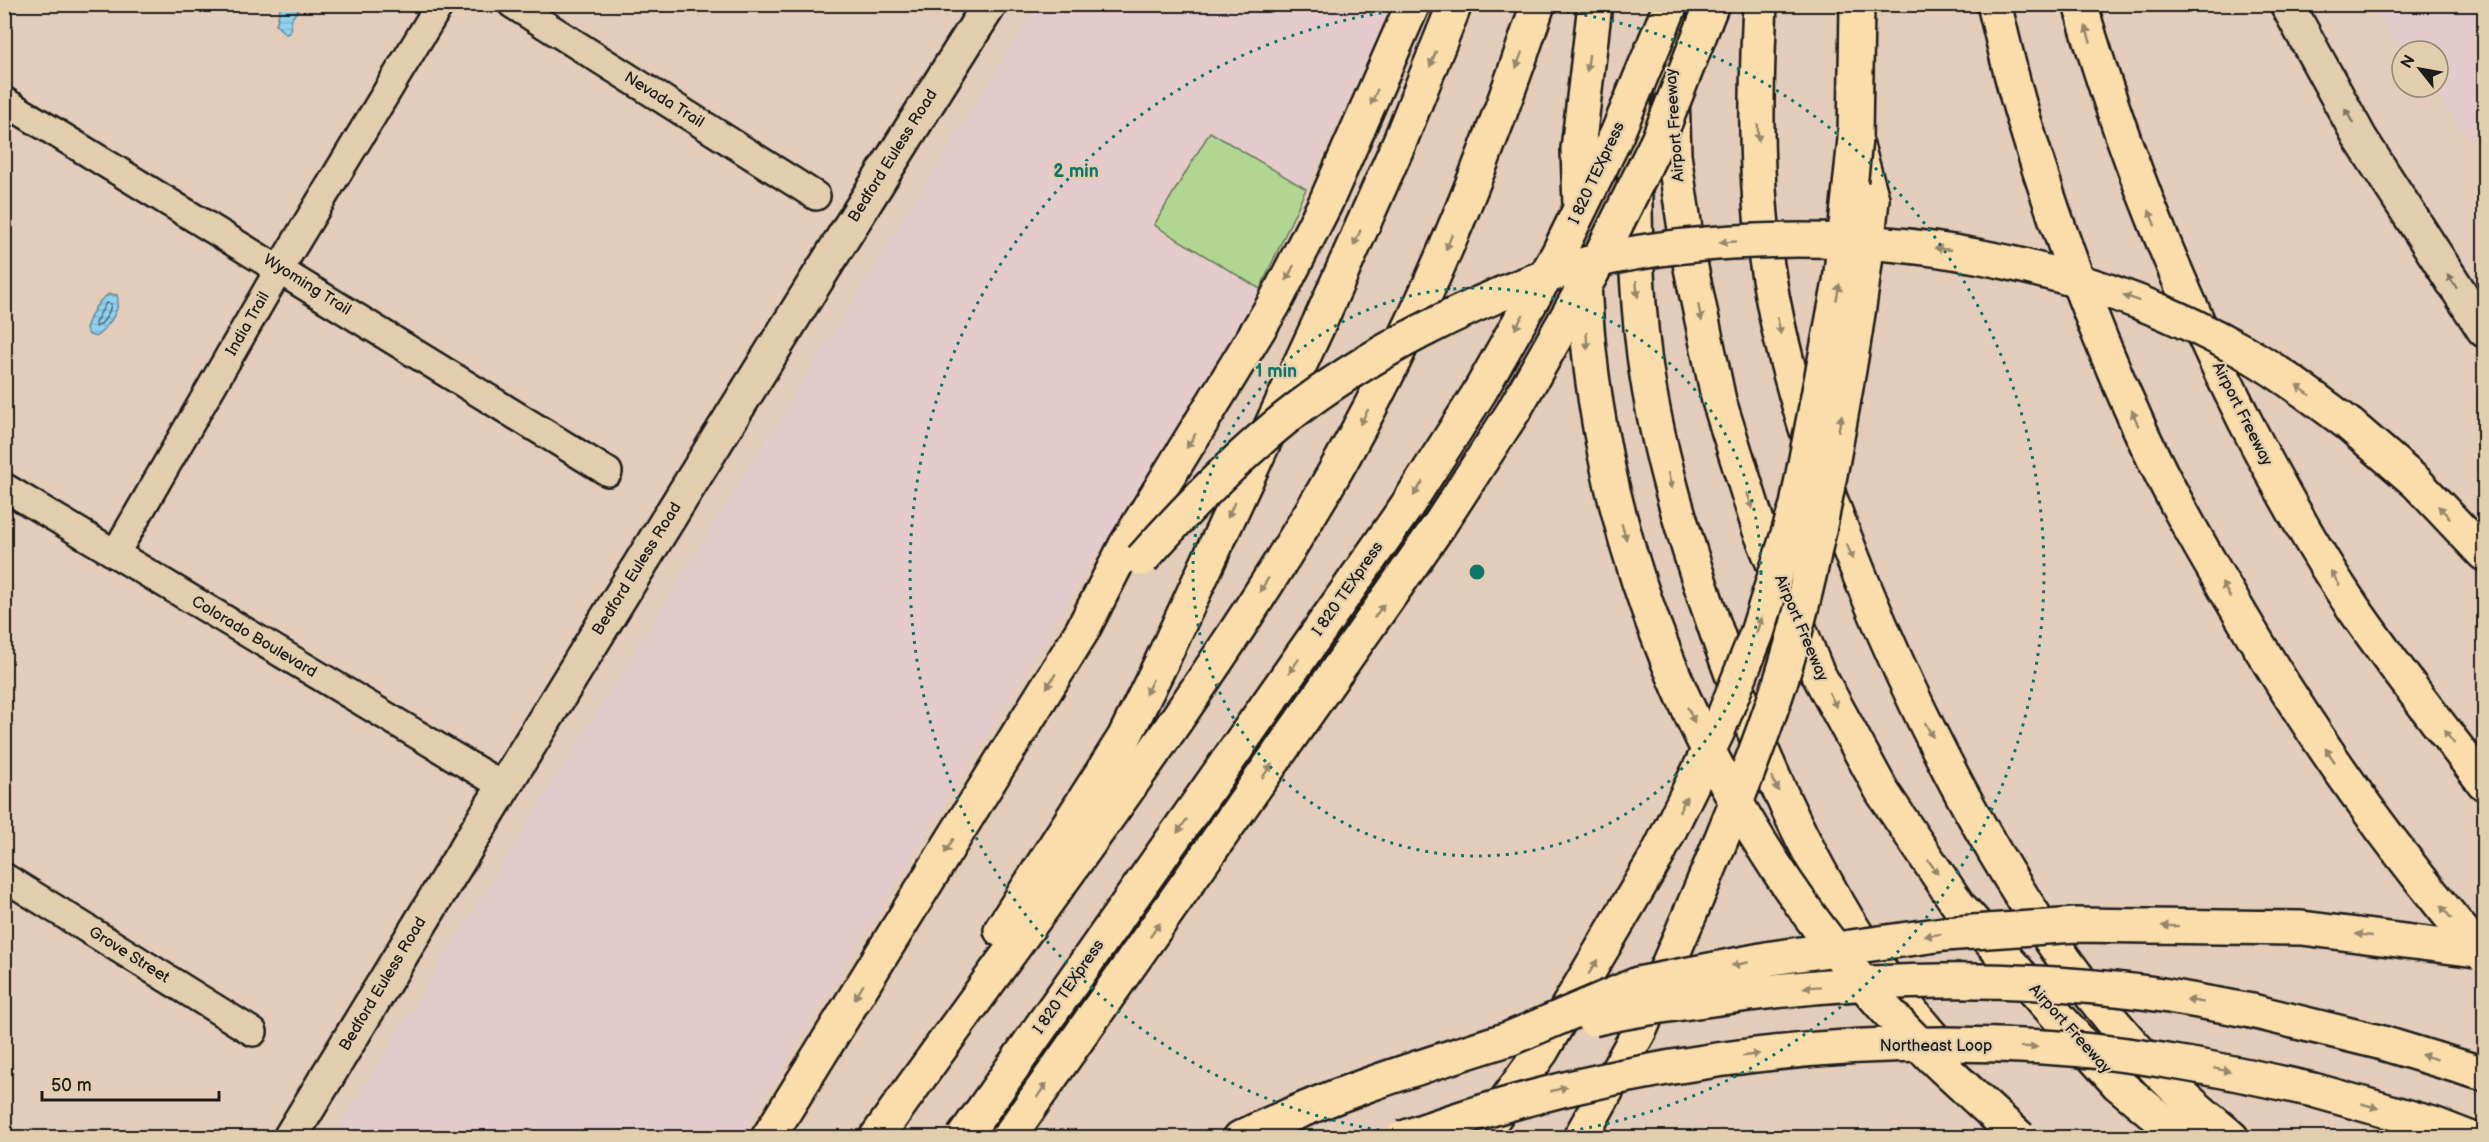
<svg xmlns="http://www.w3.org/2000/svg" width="2489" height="1142" font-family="'Balsamiq Sans',sans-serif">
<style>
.built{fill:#e4cacb}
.grass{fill:#b0d692;stroke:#667957;stroke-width:1.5}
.water{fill:url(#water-rules);stroke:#61899b;stroke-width:1.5}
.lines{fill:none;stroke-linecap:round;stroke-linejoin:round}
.shore{stroke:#4a6471;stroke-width:1.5}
.minor-casing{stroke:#1c1c1c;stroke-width:32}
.secondary-casing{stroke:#1c1c1c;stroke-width:38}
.motorway-casing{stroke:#1c1c1c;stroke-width:38}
.minor{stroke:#e2ceac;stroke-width:27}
.secondary{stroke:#e2ceac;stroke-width:33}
.motorway{stroke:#faddab;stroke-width:33}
.motorway-bridge-casing{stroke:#1c1c1c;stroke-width:38;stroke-linecap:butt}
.motorway-bridge{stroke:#faddab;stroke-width:33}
.oneway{fill:#96866b}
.oneway2{fill:#7f7564}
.ring{fill:none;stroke:#0f766e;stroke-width:3;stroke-dasharray:3 6}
.labels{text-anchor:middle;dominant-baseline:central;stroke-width:4.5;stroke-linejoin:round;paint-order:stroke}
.street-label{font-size:16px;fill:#1c1c1c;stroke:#e2ceac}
.centre{fill:#0f766e;stroke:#e2ceac;stroke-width:3}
.ring-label{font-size:18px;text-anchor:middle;font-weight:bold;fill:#0f766e;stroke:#e2ceac;stroke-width:4.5;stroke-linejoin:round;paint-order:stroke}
</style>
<defs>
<pattern id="water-rules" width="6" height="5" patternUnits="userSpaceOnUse" patternTransform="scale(1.5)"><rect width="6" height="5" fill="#8fd1f0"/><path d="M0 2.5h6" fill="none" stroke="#7bb3cd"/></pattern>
</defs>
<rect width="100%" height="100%" fill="#e3ccba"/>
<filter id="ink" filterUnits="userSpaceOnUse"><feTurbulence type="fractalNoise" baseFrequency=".0167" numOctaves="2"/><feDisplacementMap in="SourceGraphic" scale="12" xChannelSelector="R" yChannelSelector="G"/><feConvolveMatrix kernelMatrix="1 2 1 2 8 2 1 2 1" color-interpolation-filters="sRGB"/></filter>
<g filter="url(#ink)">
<g class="built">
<path d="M 1037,5 L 1390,5 L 1373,49 L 1306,189 L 1210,132 L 1154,225 L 1260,289 L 740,1137 L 332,1138 Z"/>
<path d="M 2369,5 L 2484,5 L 2484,160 L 2431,87 L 2438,87 L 2438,51 L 2404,51 Z"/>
</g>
<path class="grass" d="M 1210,132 L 1306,189 L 1260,289 L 1154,225 Z"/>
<g class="water">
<path d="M 281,5 L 301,6 L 292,18 L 290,32 L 286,34 L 276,25 Z"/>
<path d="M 110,294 L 117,295 C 122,311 107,327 96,337 L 89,335 L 86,328 C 91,315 97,299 110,294 Z"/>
</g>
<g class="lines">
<path class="shore" d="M 106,303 L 111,304 C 110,312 104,324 96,327 L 95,323 Z"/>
<defs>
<g id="minor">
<path d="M 512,4 L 816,196"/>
<path d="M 4,101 L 608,472"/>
<path d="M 4,487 L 503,786"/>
<path d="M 115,554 L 280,268 L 440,4"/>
<path d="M 4,877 L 253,1032"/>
</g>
<g id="secondary">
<path d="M 2287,4 L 2360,138 L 2484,330"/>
<path d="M 290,1138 C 520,758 752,380 990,4"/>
</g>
<g id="motorway">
<path d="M 1669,4 L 1674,155 L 1690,263 L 1719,401 L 1759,528 L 1816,670 L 1883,793 L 1959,906 L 2118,1084 L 2183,1138"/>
<path d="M 1760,4 C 1756,89 1754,175 1766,259 C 1782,370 1820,477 1862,581 C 1934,757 2040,961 2179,1092 C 2196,1108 2215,1123 2232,1138"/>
<path d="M 1857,4 L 1855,139 L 1872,199"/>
<path d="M 2080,4 C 2122,149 2177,286 2245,421 C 2278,485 2313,549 2354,609 C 2395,668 2440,726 2484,783"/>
<path d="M 1634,91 C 1635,180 1633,267 1644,355 C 1655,439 1679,522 1706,601 C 1758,757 1832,929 1945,1051"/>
<path d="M 2350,425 L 2416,482 L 2484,554"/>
<path d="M 1001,930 L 1124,738 L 1161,663 L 1322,317 L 1400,141 L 1455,4"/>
<path d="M 2252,1011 L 2379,1042 L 2484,1074"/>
<path d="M 2313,1090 L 2433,1124 L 2469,1138"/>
<path d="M 768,1138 L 1082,631 L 1126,545 L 1274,304 L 1325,204 L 1413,4"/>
<path d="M 876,1138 C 1028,923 1191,716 1325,489 C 1414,336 1483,172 1538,4"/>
<path d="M 1240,1138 C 1327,1095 1419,1067 1511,1038"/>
<path d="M 1479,1138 L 1541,1052 L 1657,856"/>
<path d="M 1580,1138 L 1640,1030 L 1696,900"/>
</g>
</defs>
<use href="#minor" class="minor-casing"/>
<use href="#secondary" class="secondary-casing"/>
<use href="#motorway" class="motorway-casing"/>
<use href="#minor" class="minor"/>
<use href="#secondary" class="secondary"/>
<use href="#motorway" class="motorway"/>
<defs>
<g id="motorway-bridge">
<path d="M 1994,4 C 2004,43 2012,82 2024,120 C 2054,221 2094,329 2138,425 C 2165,486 2199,545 2233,602 C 2306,727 2389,847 2484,956"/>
<path d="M 1580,206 L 1578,149 L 1595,4"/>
<path d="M 1584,284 C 1596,545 1702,799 1874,996 C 1918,1047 1970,1092 2020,1138"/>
<path d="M 1142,559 C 1187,508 1234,460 1287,417 C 1365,355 1473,300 1568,269 C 1623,251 1697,243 1755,241 C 1926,234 2094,268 2244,352 C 2281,373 2316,399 2350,425"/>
<path d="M 1657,856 L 1717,733 L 1757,633 L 1797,505 L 1840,282 L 1855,139"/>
<path d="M 1696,900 C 1727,827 1756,755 1781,680 C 1804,608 1819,533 1833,459 C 1849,373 1864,287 1872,199"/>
<path d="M 1593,1019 C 1630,1010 1667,1005 1705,1000 C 1852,978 2002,974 2149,993 C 2184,998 2218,1005 2252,1011"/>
<path d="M 1511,1038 L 1638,984 L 1772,958 L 1944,934 L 2076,925 L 2302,928 L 2484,951"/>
<path d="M 963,1138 L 1406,507 L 1479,393 L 1558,254 L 1617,134 L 1671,4"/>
<path d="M 1008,1138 L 1440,524 L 1513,412 L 1593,271 L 1658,140 L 1712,4"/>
<path d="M 1403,1138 C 1607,1064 1825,1034 2043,1047 C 2134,1052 2224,1070 2313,1090"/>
</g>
</defs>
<use href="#motorway-bridge" class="motorway-bridge-casing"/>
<use href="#motorway-bridge" class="motorway-bridge"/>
</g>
<defs><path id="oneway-solid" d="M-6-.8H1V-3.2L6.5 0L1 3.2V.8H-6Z" transform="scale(1.5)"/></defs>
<g class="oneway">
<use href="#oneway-solid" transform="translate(2088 34) rotate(-107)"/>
<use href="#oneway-solid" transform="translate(1433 59) rotate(112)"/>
<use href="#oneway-solid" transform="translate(1519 60) rotate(110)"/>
<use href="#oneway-solid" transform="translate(1588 63) rotate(97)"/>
<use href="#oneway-solid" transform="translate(1374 97) rotate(114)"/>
<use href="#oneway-solid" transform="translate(1758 133) rotate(89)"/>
<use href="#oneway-solid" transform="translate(2152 218) rotate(-111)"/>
<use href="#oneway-solid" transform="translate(1357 238) rotate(114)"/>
<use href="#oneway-solid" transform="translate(1449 242) rotate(112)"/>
<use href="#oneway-solid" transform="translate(1728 242) rotate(176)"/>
<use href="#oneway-solid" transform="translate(1943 249) rotate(-174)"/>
<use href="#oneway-solid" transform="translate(1290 273) rotate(117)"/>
<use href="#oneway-solid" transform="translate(1637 289) rotate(84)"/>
<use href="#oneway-solid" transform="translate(1838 292) rotate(-79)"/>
<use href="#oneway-solid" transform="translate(2131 298) rotate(-158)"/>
<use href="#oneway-solid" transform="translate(1700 313) rotate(78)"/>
<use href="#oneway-solid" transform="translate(1519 322) rotate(120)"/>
<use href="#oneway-solid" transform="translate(1779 326) rotate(80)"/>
<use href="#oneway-solid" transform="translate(1587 341) rotate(87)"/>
<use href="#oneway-solid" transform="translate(2303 390) rotate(-144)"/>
<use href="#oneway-solid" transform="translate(1364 417) rotate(119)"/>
<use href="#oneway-solid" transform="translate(2135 418) rotate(-113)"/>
<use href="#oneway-solid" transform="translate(1840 423) rotate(-79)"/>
<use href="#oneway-solid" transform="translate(1191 441) rotate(122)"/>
<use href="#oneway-solid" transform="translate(1670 481) rotate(76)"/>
<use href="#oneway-solid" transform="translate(1418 489) rotate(123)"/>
<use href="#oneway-solid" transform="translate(1750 501) rotate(72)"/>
<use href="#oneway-solid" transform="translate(1231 510) rotate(114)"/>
<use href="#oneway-solid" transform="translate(2444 512) rotate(-134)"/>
<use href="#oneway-solid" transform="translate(1624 532) rotate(74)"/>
<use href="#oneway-solid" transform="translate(1850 552) rotate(68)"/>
<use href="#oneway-solid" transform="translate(2335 578) rotate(-121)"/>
<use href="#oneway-solid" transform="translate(1264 585) rotate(122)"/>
<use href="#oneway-solid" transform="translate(2226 590) rotate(-120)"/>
<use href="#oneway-solid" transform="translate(1379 611) rotate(-55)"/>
<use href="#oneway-solid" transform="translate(1759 625) rotate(-72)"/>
<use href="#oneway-solid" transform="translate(1294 666) rotate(125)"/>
<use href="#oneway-solid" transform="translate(1051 681) rotate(122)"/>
<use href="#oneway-solid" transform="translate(1149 687) rotate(116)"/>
<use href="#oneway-solid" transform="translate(1833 700) rotate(62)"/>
<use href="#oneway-solid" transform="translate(1691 715) rotate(65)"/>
<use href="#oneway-solid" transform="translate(1929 730) rotate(62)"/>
<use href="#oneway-solid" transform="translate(2449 737) rotate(-128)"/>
<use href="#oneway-solid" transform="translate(2330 755) rotate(-124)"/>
<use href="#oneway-solid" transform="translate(1267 771) rotate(-55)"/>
<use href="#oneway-solid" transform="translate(1775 784) rotate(64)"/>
<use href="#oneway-solid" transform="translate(1683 804) rotate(-64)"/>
<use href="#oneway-solid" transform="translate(1182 826) rotate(125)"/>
<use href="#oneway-solid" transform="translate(949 846) rotate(122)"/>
<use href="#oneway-solid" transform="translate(1933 867) rotate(56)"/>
<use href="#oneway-solid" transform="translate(2446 912) rotate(-129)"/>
<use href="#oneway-solid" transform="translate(2170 926) rotate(-179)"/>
<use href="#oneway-solid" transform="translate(1155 930) rotate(-55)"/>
<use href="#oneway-solid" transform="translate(1933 935) rotate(173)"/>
<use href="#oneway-solid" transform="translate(2364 935) rotate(-174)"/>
<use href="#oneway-solid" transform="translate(1740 964) rotate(169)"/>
<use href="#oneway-solid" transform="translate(1593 967) rotate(-59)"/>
<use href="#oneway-solid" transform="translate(1812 987) rotate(176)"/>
<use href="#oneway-solid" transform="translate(859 992) rotate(122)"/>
<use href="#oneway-solid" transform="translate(2195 1001) rotate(-170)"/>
<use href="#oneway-solid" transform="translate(2029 1047) rotate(1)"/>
<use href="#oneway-solid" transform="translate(1751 1055) rotate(-8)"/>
<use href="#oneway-solid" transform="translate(2429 1057) rotate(-163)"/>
<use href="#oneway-solid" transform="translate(2222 1070) rotate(12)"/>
<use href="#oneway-solid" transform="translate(1559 1089) rotate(-16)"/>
<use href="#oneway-solid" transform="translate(1042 1090) rotate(-55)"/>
<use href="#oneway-solid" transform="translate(2370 1106) rotate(16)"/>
</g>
<g class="oneway2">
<use href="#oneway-solid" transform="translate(2349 116) rotate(-119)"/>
<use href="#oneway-solid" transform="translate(2452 281) rotate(-123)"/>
</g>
</g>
<g class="ring">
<circle cx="1477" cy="572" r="284"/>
<path d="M1433 1137A567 567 0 1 1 1521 1137"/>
</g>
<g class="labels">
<g class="street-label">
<text transform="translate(664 100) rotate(32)">Nevada Trail</text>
<text transform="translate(1675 125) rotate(-94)">Airport Freeway</text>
<text transform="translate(893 156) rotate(-58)">Bedford Euless Road</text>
<text transform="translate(1597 173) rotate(-65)">I 820 TEXpress</text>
<text transform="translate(307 285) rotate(32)">Wyoming Trail</text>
<text transform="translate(248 324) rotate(-60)">India Trail</text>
<text transform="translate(2242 414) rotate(63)">Airport Freeway</text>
<text transform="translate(637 569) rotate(-58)">Bedford Euless Road</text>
<text transform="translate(1348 589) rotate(-55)">I 820 TEXpress</text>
<text transform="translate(1801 628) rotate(67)">Airport Freeway</text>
<text transform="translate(254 637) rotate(31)">Colorado Boulevard</text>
<text transform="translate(129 955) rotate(32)">Grove Street</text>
<text transform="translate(383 984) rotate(-59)">Bedford Euless Road</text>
<text transform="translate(1069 987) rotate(-55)">I 820 TEXpress</text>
<text transform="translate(2070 1029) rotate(48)">Airport Freeway</text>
<text x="1936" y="1046">Northeast Loop</text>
</g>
</g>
<circle cx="1477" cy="572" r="9" class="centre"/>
<g class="ring-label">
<text x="1076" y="177">2 min</text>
<text x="1276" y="377">1 min</text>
</g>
<rect width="2489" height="1142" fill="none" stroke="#e2ceac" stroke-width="24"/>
<rect x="12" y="12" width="2465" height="1118" fill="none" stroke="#1c1c1c" stroke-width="2" filter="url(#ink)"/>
<g transform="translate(2420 69) rotate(301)"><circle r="28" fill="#e2ceac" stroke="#938772" stroke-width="1.5"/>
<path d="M0-4.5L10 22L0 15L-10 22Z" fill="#1c1c1c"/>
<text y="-9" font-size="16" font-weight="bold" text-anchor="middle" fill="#1c1c1c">N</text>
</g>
<path d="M42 1091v9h177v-9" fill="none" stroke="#1c1c1c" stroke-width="3"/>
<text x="51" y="1091" font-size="18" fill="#1c1c1c" stroke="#e2ceac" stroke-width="4.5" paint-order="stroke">50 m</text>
</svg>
